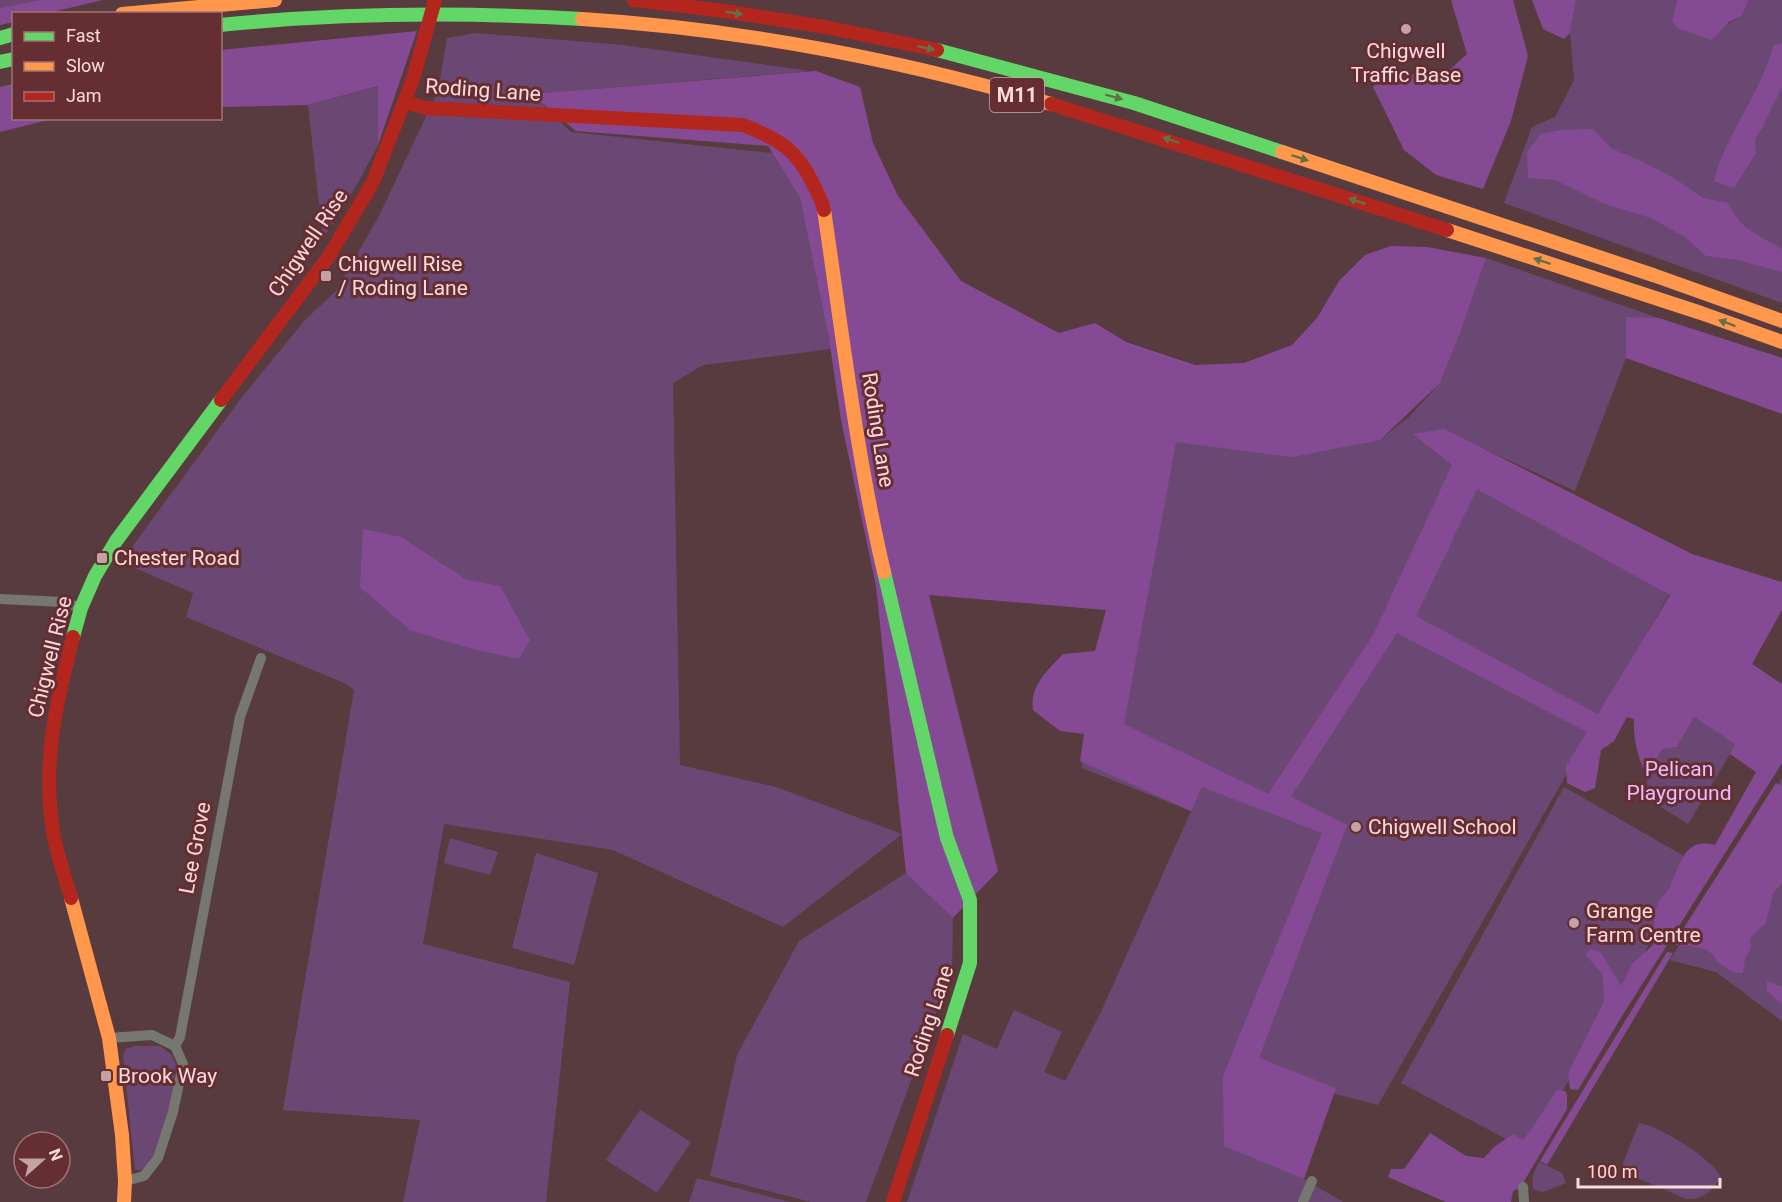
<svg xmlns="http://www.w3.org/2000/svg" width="1782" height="1202" font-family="Roboto,sans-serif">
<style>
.green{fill:#6b4874}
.forest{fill:#844b94;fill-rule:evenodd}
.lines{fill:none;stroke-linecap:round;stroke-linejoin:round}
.street{stroke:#777772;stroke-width:10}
.fast{stroke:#63d668;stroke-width:14}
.slow{stroke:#ff974d;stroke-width:14}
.jam{stroke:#b3261e;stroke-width:14}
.jam-bridge{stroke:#b3261e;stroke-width:14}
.oneway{fill:#647148}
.poi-dot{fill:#c3a2a4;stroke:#652e33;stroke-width:2}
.labels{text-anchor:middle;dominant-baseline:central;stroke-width:6;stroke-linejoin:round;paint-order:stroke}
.shield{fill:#652e33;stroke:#cfa6a9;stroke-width:1.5}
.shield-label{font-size:20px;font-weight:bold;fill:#fddadb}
.poi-label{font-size:21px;fill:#fddadb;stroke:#652e33;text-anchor:start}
.street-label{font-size:21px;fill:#fddadb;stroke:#652e33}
.park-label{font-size:21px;fill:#ecbcfe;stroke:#652e33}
</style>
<rect width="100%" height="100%" fill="#583b3e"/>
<g class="green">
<path d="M 0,0 L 39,0 L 0,8 Z"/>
<path d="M 1576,0 L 1677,0 L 1672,20 L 1692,26 L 1712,40 L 1723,27 L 1741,16 L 1749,0 L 1782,0 L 1782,303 L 1504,203 L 1532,127 L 1555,117 L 1574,80 L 1570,33 Z"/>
<path d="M 476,33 L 623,45 L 810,71 L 532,94 L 571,132 L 772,153 L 800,198 L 831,349 L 703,365 L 673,383 L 680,765 L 776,787 L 902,834 L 783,927 L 613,850 L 444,824 L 423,944 L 570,982 L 546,1202 L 403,1202 L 420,1120 L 283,1110 L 354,690 L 344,683 L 186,617 L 193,593 L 121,562 L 242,397 L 305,320 L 336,291 L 379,216 L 438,91 L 447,38 Z"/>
<path d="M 379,86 L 378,145 L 359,181 L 323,239 L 308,105 Z"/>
<path d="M 1486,258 L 1659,318 L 1626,317 L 1626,358 L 1575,491 L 1478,446 L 1692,554 L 1378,1105 L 1332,1093 L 1304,1179 L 1343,1202 L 907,1202 L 963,1034 L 997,1049 L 1014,1010 L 1062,1032 L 1044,1072 L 1065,1081 L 1101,1012 L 1191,811 L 1082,768 L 1084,734 L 1173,436 L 1380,440 L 1410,416 L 1440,383 L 1460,334 Z"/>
<path d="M 1694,717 L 1736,744 L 1688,824 L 1648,799 L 1647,777 L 1662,749 L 1677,747 Z"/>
<path d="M 1782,778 L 1782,1021 L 1716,972 L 1670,960 Z"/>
<path d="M 1564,787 L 1682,855 L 1687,860 L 1630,985 L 1525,1149 L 1401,1083 Z"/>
<path d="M 450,838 L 498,852 L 490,875 L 444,863 Z"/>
<path d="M 536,853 L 598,873 L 574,965 L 512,948 Z"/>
<path d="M 906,873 L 953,913 L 952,970 L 866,1202 L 811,1202 L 710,1176 L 737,1055 L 799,941 Z"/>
<path d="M 135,1046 L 160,1046 L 171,1054 L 176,1065 L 170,1109 L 155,1155 L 143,1170 L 135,1170 L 123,1055 L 126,1049 Z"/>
<path d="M 640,1110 L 691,1142 L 657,1193 L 606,1160 Z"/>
<path d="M 1639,1123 C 1660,1126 1712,1159 1721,1177 C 1712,1192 1703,1200 1686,1199 L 1626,1173 L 1623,1167 L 1623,1163 Z"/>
<path d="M 1539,1162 L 1562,1173 L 1566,1183 L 1543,1192 L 1534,1190 C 1530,1178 1534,1172 1539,1162 Z"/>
<path d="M 697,1178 L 790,1202 L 689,1202 Z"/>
</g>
<g class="forest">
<path d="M 39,0 L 103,0 L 48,13 L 14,14 L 13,22 L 0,25 L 0,8 Z"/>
<path d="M 1451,0 L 1513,0 L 1528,56 L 1511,121 L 1483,189 L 1436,175 L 1404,150 L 1373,87 L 1384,77 L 1447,72 L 1467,54 Z"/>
<path d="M 1532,0 L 1576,0 L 1570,33 L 1564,39 L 1543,29 Z"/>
<path d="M 1677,0 L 1749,0 L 1741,16 L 1729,22 L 1712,40 L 1677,28 L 1672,20 Z"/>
<path d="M 417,31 L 378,145 L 378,86 L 308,105 L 221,107 L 221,50 Z"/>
<path d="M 1782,43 L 1782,87 L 1761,130 L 1755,139 L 1756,153 L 1734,188 L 1714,181 C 1726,133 1761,94 1773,46 Z"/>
<path d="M 816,71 L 860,87 L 873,143 L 898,196 L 961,281 L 1059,333 L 1095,323 L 1126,342 L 1195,365 L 1244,363 L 1292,345 L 1317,318 L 1339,281 L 1365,255 L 1391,246 L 1427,247 L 1486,258 L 1460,334 L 1440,383 L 1380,440 L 1292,457 L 1176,442 L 1124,724 L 1268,794 L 1373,635 L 1452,465 L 1413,434 L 1444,429 L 1692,554 L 1782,582 L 1782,610 L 1752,664 L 1782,684 L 1782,763 L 1622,1016 L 1578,1090 L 1570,1089 L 1568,1073 L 1604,1002 L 1603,975 L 1585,954 L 1591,949 L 1601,953 L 1621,986 L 1633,963 L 1653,945 C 1654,931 1653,915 1658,902 C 1661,897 1667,893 1670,887 C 1680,865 1684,837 1715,845 L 1756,772 L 1730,754 L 1735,744 L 1694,717 L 1677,747 L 1662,749 L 1647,777 C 1638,758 1633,740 1634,719 L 1627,717 L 1614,741 L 1601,750 L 1595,788 L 1585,792 L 1567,783 L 1566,766 L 1587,732 L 1397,633 L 1291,797 L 1347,825 L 1259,1058 L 1336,1088 L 1304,1179 L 1224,1146 L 1223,1076 L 1322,833 L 1202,787 L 1191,811 L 1080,761 L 1084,734 L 1060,731 L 1033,710 C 1030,685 1047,671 1063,654 L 1095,651 L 1106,610 L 929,595 L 998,871 L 953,918 L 906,873 L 876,586 L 841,420 L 829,339 L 800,198 L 768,146 L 576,131 L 531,94 ZM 1477,489 L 1670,595 L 1598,714 L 1416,616 Z"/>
<path d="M 13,84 L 14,118 L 52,119 L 0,132 L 0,87 Z"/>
<path d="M 1593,129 L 1612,149 L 1635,158 L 1671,176 L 1703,198 L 1728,203 C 1741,231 1758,234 1782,249 L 1782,272 L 1738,260 L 1706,256 L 1685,237 L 1651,218 L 1605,204 L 1555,180 L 1528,178 L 1527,152 L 1541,134 L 1560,130 Z"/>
<path d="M 1626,317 L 1659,318 L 1782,358 L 1782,414 L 1626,358 Z"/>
<path d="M 363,529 L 401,537 L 467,580 L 500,586 L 530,640 L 519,659 L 469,648 L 410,630 L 360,587 Z"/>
<path d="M 1776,783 L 1782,786 L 1782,883 L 1773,893 L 1766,923 L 1757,931 L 1750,939 L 1751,948 L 1745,959 L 1743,973 L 1735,973 L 1717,962 C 1711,944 1688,946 1673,945 Z"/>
<path d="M 1667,952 L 1673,953 L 1547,1165 L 1540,1161 Z"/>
<path d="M 1767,981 L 1782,987 L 1782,1004 L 1767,990 Z"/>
<path d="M 1557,1090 L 1565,1091 L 1567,1095 L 1567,1109 L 1520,1188 L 1513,1191 L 1511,1202 L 1446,1202 L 1388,1177 L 1391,1169 L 1404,1169 L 1430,1133 L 1466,1156 L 1484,1158 L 1494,1147 L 1513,1134 L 1523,1140 L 1533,1127 Z"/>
</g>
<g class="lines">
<g class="street">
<path d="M 0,599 L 64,602 L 81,608"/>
<path d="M 109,1038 L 152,1035 L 175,1046 L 183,1064 L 173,1112 L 158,1158 L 144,1176 L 125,1181"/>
<path d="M 175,1046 L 180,1037 L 240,717 L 261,658"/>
<path d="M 1523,1187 L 1524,1202"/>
<path d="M 1303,1202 L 1312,1181"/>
</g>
<g class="fast">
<path d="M 220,25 C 340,13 462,12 582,19"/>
<path d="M 0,38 L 14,34"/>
<path d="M 937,50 L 1134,103 L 1282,152"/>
<path d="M 0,62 L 14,59"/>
<path d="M 884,572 L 947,838 L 970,900 L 970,963 L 947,1035"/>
<path d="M 73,637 L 81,608 L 95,576 L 116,541 L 221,400"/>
</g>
<g class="slow">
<path d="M 122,14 L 275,0"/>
<path d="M 582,19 C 742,29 898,59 1051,104"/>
<path d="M 1282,152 L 1653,275 L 1782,321"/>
<path d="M 824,210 C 842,331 856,453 884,572"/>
<path d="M 1447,230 L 1701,313 L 1782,342"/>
<path d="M 71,898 L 109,1038 L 122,1135 L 125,1181 L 124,1202"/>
</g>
<g class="jam">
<path d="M 634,0 L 724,11 L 825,27 L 937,50"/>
<path d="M 405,102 L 425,108 L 743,125 C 778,139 797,149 813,184 C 817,192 822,201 824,210"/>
<path d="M 1051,104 L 1447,230"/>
<path d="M 221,400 L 329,256 L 373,182 L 413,79"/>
<path d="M 71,898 C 65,876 56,853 53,831 C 42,762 56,704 73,637"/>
<path d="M 893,1202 L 947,1035"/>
</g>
<path class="jam-bridge" d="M 413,79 L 435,0"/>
</g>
<defs><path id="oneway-solid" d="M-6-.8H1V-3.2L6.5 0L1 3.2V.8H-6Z" transform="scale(1.5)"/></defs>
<g class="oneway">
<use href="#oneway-solid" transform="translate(734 13) rotate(9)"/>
<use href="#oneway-solid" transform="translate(926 48) rotate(12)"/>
<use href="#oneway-solid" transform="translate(1114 97) rotate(15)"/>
<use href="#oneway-solid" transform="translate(1171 140) rotate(-162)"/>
<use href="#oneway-solid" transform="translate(1300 158) rotate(18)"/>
<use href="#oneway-solid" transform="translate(1357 201) rotate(-162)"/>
<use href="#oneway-solid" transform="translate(1542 261) rotate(-162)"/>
<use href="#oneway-solid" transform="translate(1727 323) rotate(-160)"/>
</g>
<g class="poi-dot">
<circle cx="1406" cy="29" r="6"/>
<rect x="320" y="270" width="12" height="12" rx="3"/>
<rect x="96" y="552" width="12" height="12" rx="3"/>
<circle cx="1356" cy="827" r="6"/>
<circle cx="1574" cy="923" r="6"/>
<rect x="100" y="1070" width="12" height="12" rx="3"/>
</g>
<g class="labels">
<rect class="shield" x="990" y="78" width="54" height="34" rx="4.5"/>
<g class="shield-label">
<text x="1017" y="95">M11</text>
</g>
<g class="poi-label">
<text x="1406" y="51" text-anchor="middle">Chigwell<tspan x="1406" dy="24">Traffic Base</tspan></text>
<text x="338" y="264">Chigwell Rise<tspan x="338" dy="24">/ Roding Lane</tspan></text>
<text x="114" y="558">Chester Road</text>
<text x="1368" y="827">Chigwell School</text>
<text x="1586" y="911">Grange<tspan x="1586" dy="24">Farm Centre</tspan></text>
<text x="118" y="1076">Brook Way</text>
</g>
<g class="street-label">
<text transform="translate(483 90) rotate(4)">Roding Lane</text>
<text transform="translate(308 243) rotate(-56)">Chigwell Rise</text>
<text transform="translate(878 430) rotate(81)">Roding Lane</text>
<text transform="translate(50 657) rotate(-76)">Chigwell Rise</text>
<text transform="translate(195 848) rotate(-79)">Lee Grove</text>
<text transform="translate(929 1021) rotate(-72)">Roding Lane</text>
</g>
<g class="park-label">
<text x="1679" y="769">Pelican<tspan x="1679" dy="24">Playground</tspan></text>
</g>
</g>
<rect x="12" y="12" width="210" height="108" fill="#652e33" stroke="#a27376" stroke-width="1.5"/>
<rect x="24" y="32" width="30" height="9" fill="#63d668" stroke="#a27376" stroke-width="1.5"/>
<text x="66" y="42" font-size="18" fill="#fddadb">Fast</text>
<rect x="24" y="62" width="30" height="9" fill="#ff974d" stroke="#a27376" stroke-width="1.5"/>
<text x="66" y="72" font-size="18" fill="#fddadb">Slow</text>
<rect x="24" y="92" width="30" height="9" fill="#b3261e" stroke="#a27376" stroke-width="1.5"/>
<text x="66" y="102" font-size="18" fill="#fddadb">Jam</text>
<g transform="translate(42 1160) rotate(69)"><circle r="28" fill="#652e33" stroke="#a27376" stroke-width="1.5"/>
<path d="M0-4.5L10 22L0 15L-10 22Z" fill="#c3a2a4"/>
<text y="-9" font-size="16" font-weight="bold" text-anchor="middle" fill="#fddadb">N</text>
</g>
<path d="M1578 1178v9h142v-9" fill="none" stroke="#fddadb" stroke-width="3"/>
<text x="1587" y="1178" font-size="18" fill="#fddadb" stroke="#652e33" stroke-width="4.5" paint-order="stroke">100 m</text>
</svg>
